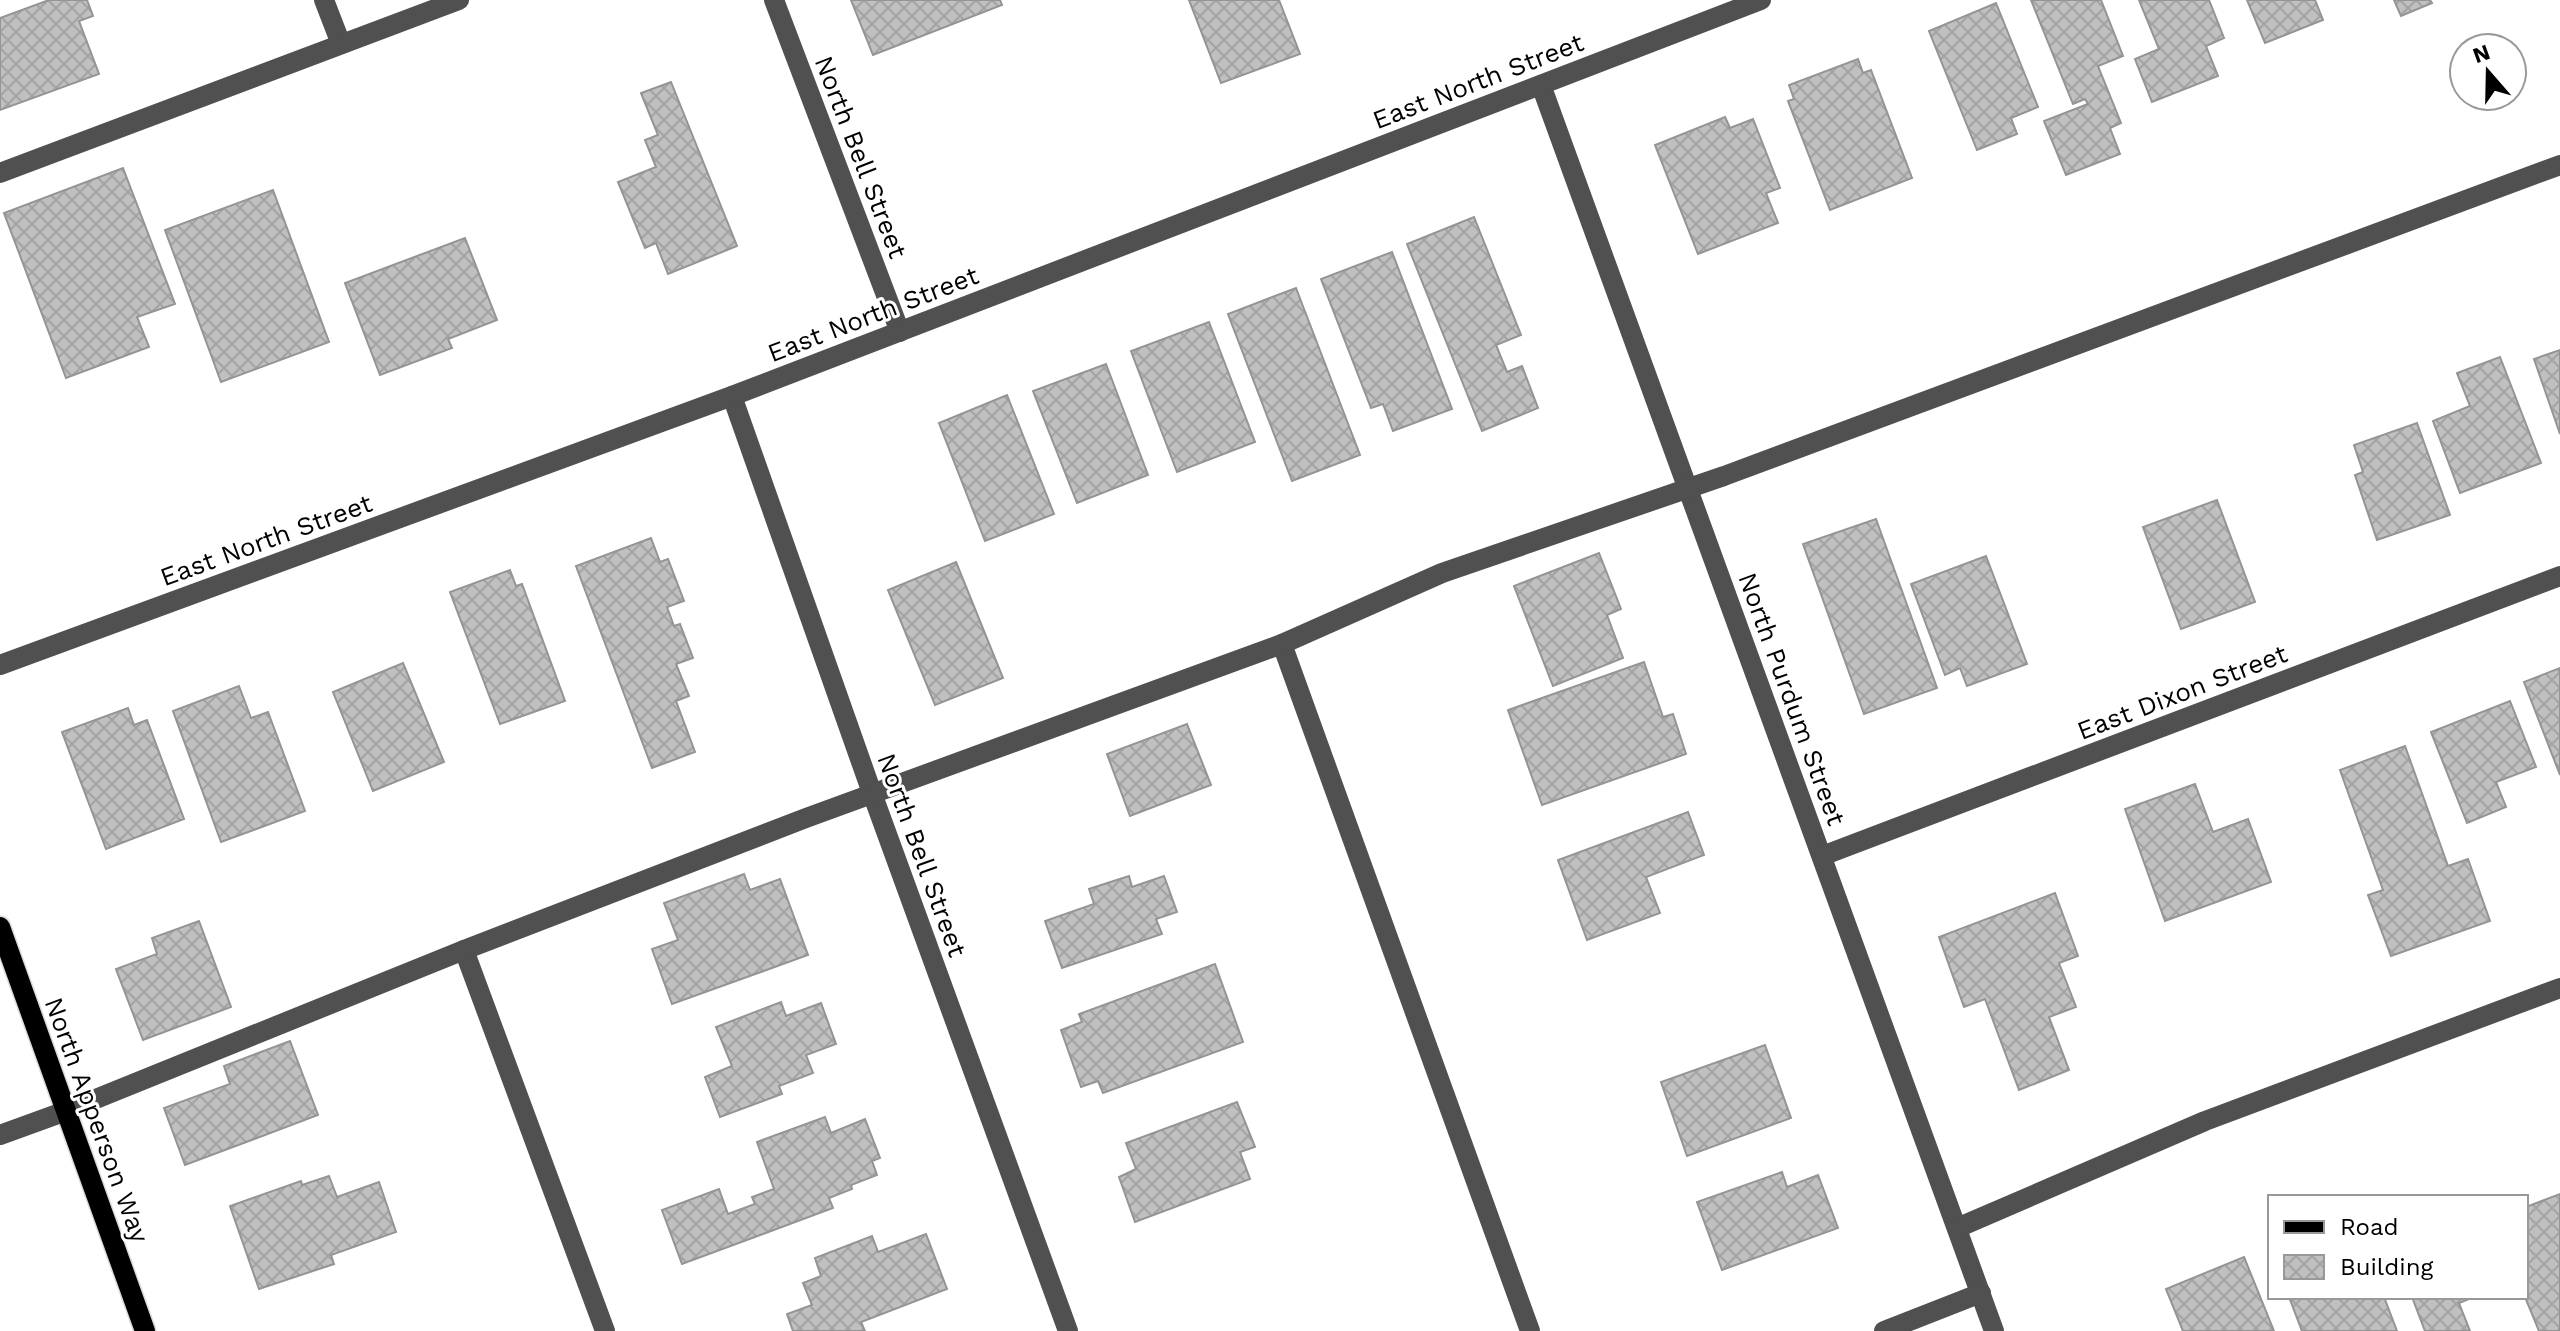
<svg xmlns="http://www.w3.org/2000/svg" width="2560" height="1331" font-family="'Work Sans',sans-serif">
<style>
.building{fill:url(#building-cross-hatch);stroke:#949494;stroke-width:2}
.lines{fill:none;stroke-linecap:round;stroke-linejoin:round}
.major-casing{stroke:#dbdbdb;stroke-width:23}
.minor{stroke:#505050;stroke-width:20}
.major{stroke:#000;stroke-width:20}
.labels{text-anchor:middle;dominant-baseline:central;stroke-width:6;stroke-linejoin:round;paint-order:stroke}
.street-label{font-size:26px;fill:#000;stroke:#fff}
</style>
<defs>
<pattern id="building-cross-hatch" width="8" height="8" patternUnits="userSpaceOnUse" patternTransform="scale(2)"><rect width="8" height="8" fill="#c0c0c0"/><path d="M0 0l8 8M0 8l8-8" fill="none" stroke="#a3a3a3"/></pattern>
</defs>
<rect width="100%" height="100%" fill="#fff"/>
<g class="building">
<path d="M 49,0 L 87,0 L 93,16 L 79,21 L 99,74 L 0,110 L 0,18 Z"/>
<path d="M 851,0 L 1000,0 L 1002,5 L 873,55 Z"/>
<path d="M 1189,0 L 1279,0 L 1300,54 L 1221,83 Z"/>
<path d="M 2031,0 L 2101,0 L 2123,56 L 2098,66 L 2121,123 L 2110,128 L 2120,154 L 2066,175 L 2044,121 L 2088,104 L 2085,99 L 2073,104 Z"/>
<path d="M 2139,0 L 2209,0 L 2224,38 L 2206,46 L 2218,76 L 2152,102 L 2135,59 L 2159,49 Z"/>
<path d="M 2247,0 L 2315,0 L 2323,20 L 2265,43 Z"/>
<path d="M 2394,0 L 2430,0 L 2432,3 L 2401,16 Z"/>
<path d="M 1996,3 L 2038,107 L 2011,118 L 2017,134 L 1977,150 L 1929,31 Z"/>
<path d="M 1858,59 L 1863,73 L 1871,70 L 1912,178 L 1830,210 L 1788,101 L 1794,99 L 1789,85 Z"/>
<path d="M 671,82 L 737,246 L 668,274 L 656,243 L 645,248 L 618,182 L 656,167 L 645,140 L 658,135 L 641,93 Z"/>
<path d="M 1725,117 L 1730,128 L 1753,119 L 1780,188 L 1766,193 L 1778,223 L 1698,254 L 1655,145 Z"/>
<path d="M 123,168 L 175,304 L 137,317 L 149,347 L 66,378 L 4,213 Z"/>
<path d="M 273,190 L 329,342 L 221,382 L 165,230 Z"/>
<path d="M 1474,217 L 1521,335 L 1496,345 L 1507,372 L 1522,366 L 1538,408 L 1482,431 L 1407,244 Z"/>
<path d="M 465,238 L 497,320 L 448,339 L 452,348 L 380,375 L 345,283 Z"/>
<path d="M 1392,252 L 1452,409 L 1393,431 L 1383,404 L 1371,408 L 1321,279 Z"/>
<path d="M 1296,288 L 1360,455 L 1292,481 L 1228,314 Z"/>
<path d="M 1209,322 L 1255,442 L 1177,472 L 1131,351 Z"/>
<path d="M 2560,350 L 2560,434 L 2534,359 Z"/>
<path d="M 2500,357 L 2541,463 L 2460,493 L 2433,421 L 2470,406 L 2457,373 Z"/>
<path d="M 1106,364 L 1148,475 L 1077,503 L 1033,391 Z"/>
<path d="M 1007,395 L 1054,514 L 985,541 L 939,423 Z"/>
<path d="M 2417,423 L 2450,515 L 2377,540 L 2355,475 L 2363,472 L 2354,445 Z"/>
<path d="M 2217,500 L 2255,602 L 2181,629 L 2143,527 Z"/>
<path d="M 1876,519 L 1937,688 L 1864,714 L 1803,544 Z"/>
<path d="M 651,538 L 660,562 L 668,559 L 684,601 L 667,607 L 674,626 L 680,624 L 693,658 L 676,664 L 689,696 L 676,701 L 695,752 L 652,768 L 576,566 Z"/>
<path d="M 1599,553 L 1621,609 L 1607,615 L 1623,658 L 1553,686 L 1514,586 Z"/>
<path d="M 1986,556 L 2027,664 L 1967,686 L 1960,668 L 1945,675 L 1911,584 Z"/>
<path d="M 956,562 L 1003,678 L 935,705 L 888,590 Z"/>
<path d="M 510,570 L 516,586 L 522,584 L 565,701 L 500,724 L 450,592 Z"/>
<path d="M 1644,662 L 1663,717 L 1673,714 L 1686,754 L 1542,805 L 1508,710 Z"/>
<path d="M 403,663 L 444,762 L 373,791 L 333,692 Z"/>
<path d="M 2560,668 L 2560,775 L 2524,682 Z"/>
<path d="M 239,686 L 251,718 L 268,712 L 305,811 L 221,842 L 173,711 Z"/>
<path d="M 2510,701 L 2536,767 L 2496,782 L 2506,807 L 2467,823 L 2431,732 Z"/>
<path d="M 128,708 L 134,725 L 147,720 L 184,819 L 106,849 L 62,732 Z"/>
<path d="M 1187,724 L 1211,785 L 1130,816 L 1107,754 Z"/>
<path d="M 2405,746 L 2448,866 L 2468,859 L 2490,921 L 2391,956 L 2368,895 L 2383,890 L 2340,770 Z"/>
<path d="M 2195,784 L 2213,832 L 2248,819 L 2271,882 L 2165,921 L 2125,809 Z"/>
<path d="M 1688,812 L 1704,855 L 1646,877 L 1660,913 L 1587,940 L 1558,860 Z"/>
<path d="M 744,874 L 750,890 L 780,879 L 808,955 L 672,1004 L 652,949 L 678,940 L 664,903 Z"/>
<path d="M 1129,876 L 1132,887 L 1164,876 L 1177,912 L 1156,919 L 1162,934 L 1062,968 L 1045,921 L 1094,904 L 1089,889 Z"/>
<path d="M 2055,893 L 2078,956 L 2059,963 L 2076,1007 L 2049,1017 L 2069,1070 L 2019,1090 L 1985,999 L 1964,1007 L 1939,937 Z"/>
<path d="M 199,921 L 231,1007 L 143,1040 L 116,969 L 157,954 L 152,938 Z"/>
<path d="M 1215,964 L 1243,1042 L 1103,1093 L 1098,1081 L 1081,1087 L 1061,1030 L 1082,1022 L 1079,1014 Z"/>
<path d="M 781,1002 L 786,1016 L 821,1003 L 836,1044 L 806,1055 L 813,1073 L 779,1086 L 782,1094 L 720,1117 L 705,1077 L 732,1066 L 716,1027 Z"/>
<path d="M 290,1041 L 318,1115 L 185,1165 L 164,1108 L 230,1084 L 224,1066 Z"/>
<path d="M 1765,1045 L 1791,1118 L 1687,1156 L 1661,1082 Z"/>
<path d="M 1237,1102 L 1255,1147 L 1240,1152 L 1250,1179 L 1135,1222 L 1119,1177 L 1136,1169 L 1126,1143 Z"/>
<path d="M 825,1117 L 831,1133 L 865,1119 L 880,1158 L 872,1161 L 877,1175 L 851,1185 L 852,1189 L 829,1198 L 833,1208 L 682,1264 L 662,1210 L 719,1189 L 728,1214 L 755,1204 L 752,1197 L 774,1189 L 757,1142 Z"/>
<path d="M 1782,1172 L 1787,1187 L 1818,1175 L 1838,1228 L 1722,1270 L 1697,1202 Z"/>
<path d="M 329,1176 L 337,1197 L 379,1182 L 396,1232 L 331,1255 L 334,1264 L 259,1289 L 230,1206 L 301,1181 L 302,1185 Z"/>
<path d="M 2560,1194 L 2560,1331 L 2539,1331 L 2525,1297 L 2526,1207 Z"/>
<path d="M 926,1234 L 947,1289 L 861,1322 L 865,1331 L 793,1331 L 787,1314 L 812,1305 L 803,1283 L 821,1276 L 815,1258 L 872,1236 L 878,1252 Z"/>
<path d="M 2244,1257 L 2274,1331 L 2183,1331 L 2166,1289 Z"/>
<path d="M 2289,1297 L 2384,1297 L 2397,1331 L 2302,1331 Z"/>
<path d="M 2412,1297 L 2474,1297 L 2459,1303 L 2470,1331 L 2425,1331 Z"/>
</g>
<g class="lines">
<defs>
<path id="major" d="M 0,927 L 145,1331"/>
</defs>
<use href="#major" class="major-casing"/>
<g class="minor">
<path d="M 324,0 L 341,44"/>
<path d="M 774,0 L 900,332"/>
<path d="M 1541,85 L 1994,1331"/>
<path d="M 0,173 L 459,0"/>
<path d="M 732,396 L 872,793 L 1068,1331"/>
<path d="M 1282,644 L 1530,1331"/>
<path d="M 0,665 L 732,396 L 1761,0"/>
<path d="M 1822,856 L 2560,576"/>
<path d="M 464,950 L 605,1331"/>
<path d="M 0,1135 L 66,1111 L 464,950 L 806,818 L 1282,644 L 1442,573 L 1724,476 L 2560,165"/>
<path d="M 1957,1228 L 2205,1121 L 2560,988"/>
<path d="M 1884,1331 L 1981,1293"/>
</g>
<use href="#major" class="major"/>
</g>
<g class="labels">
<g class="street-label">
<text transform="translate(1478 81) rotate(-21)">East North Street</text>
<text transform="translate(861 157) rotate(69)">North Bell Street</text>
<text transform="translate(873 314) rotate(-21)">East North Street</text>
<text transform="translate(266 540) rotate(-20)">East North Street</text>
<text transform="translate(2182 692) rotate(-21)">East Dixon Street</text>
<text transform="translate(1792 699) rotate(70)">North Purdum Street</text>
<text transform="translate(922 855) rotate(70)">North Bell Street</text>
<text transform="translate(97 1120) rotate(70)">North Apperson Way</text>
</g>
</g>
<rect x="2268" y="1195" width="260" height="104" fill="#ffffff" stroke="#999999" stroke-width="2"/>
<rect x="2284" y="1221" width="40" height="12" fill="#000000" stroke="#999999" stroke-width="2"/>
<text x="2340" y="1235" font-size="24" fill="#000000">Road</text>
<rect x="2284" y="1255" width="40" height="24" fill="url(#building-cross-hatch)" stroke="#999999" stroke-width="2"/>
<text x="2340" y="1275" font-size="24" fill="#000000">Building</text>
<g transform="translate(2488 72) rotate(340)"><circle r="38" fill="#ffffff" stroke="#999999" stroke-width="2"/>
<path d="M0-6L14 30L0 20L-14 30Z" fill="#000000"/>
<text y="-12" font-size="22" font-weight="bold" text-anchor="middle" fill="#000000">N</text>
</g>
</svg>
